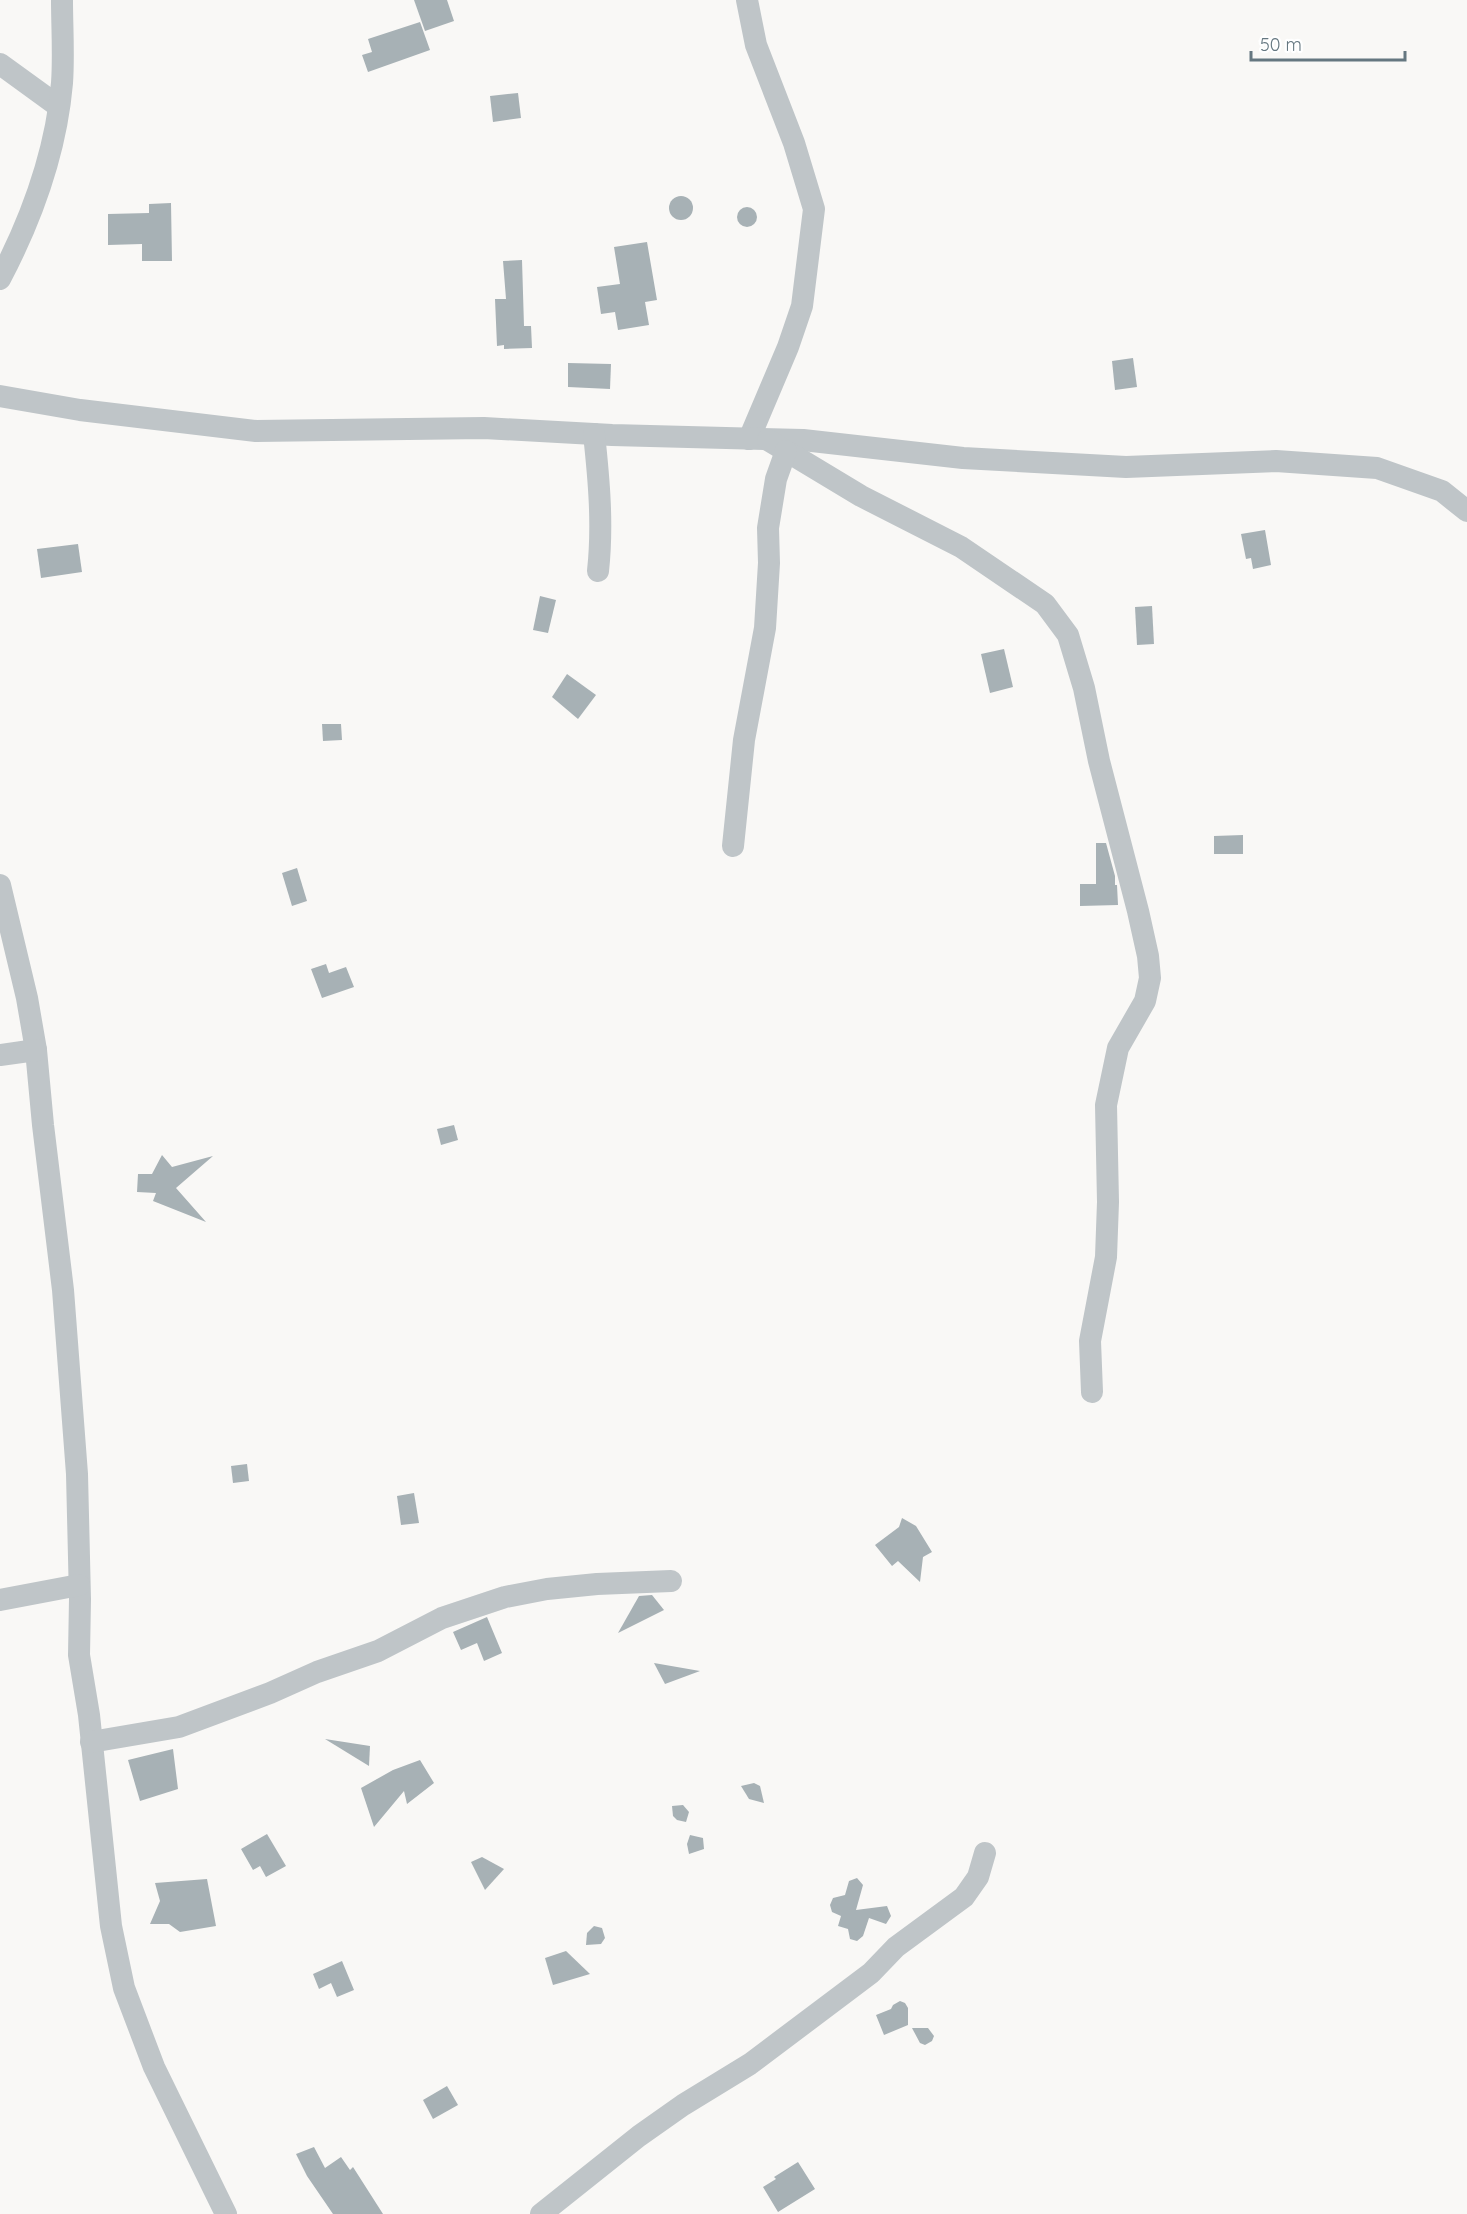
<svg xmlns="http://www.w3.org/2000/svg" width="1467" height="2214" font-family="Quicksand,sans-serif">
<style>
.building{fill:#a7b1b5}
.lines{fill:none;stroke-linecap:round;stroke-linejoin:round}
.minor{stroke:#bfc5c8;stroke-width:22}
</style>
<rect width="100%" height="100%" fill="#f9f8f6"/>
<g class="building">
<path d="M 414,0 L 447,0 L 454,21 L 425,31 Z"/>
<path d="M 420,22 L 430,50 L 368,72 L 362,55 L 372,52 L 368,39 Z"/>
<path d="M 518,93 L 521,118 L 493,122 L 490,96 Z"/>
<circle cx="681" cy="208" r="12"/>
<path d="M 171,203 L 172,261 L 142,261 L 142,244 L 108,245 L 108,214 L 149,213 L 149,204 Z"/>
<circle cx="747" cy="217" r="10"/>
<path d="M 647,242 L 657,300 L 645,302 L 649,325 L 618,330 L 615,312 L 601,314 L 597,287 L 620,284 L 614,247 Z"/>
<path d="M 522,260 L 524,326 L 531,326 L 532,348 L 504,349 L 504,345 L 497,346 L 495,299 L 506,299 L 503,261 Z"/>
<path d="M 1133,358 L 1137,387 L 1115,390 L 1112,361 Z"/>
<path d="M 568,363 L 611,364 L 610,389 L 568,387 Z"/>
<path d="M 1265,530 L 1271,565 L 1253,569 L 1251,558 L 1246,559 L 1241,534 Z"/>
<path d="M 78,544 L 82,572 L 41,578 L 37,549 Z"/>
<path d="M 540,596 L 556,600 L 548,633 L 533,630 Z"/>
<path d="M 1152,606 L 1154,644 L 1137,645 L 1135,607 Z"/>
<path d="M 1004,649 L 1013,687 L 990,693 L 981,654 Z"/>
<path d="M 567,674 L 596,695 L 578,719 L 552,697 Z"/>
<path d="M 322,724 L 341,724 L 342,740 L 323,741 Z"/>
<path d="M 1243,835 L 1243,854 L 1214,854 L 1214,836 Z"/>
<path d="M 1096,843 L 1106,843 L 1115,876 L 1115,885 L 1117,885 L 1118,905 L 1080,906 L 1080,884 L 1096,884 Z"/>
<path d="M 297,868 L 307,901 L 292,906 L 282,873 Z"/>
<path d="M 326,964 L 329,973 L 346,967 L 354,987 L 322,998 L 311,969 Z"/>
<path d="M 454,1125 L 458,1140 L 441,1145 L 437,1129 Z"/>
<path d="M 162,1155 L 172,1167 L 213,1156 L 176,1188 L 206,1222 L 153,1201 L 156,1193 L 137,1192 L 138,1174 L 152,1174 Z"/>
<path d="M 247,1464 L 249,1481 L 233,1483 L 231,1466 Z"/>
<path d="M 414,1493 L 419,1523 L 401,1525 L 397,1496 Z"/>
<path d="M 902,1518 L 916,1526 L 932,1552 L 923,1557 L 920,1582 L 898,1561 L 892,1566 L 875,1545 L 899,1527 Z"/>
<path d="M 652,1595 L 664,1610 L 618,1633 L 639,1596 Z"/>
<path d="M 487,1617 L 502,1653 L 484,1661 L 477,1643 L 461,1650 L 453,1632 Z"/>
<path d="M 654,1663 L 700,1671 L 665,1684 Z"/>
<path d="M 325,1739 L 370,1746 L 369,1766 Z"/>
<path d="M 173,1749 L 178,1789 L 140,1801 L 128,1760 Z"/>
<path d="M 420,1760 L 434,1783 L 407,1804 L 404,1791 L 374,1827 L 361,1788 L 393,1770 Z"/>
<path d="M 754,1783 L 760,1786 L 764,1803 L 749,1799 L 741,1786 Z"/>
<path d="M 683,1805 L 689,1812 L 686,1822 L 677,1820 L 673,1816 L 672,1806 Z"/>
<path d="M 267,1834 L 286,1866 L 266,1877 L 260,1866 L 253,1870 L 241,1849 Z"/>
<path d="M 690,1835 L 703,1838 L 704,1849 L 689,1854 L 687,1844 Z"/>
<path d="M 482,1857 L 504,1869 L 485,1890 L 471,1862 Z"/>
<path d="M 857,1878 L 863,1885 L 856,1910 L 887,1906 L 891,1916 L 886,1924 L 869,1918 L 863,1936 L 857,1941 L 850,1939 L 848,1929 L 838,1926 L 841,1916 L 832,1912 L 830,1905 L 833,1898 L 845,1895 L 849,1881 Z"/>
<path d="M 207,1879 L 216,1926 L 180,1932 L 169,1924 L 150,1924 L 160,1901 L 155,1883 Z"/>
<path d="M 594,1926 L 602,1928 L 605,1938 L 601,1944 L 586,1945 L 587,1933 Z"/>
<path d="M 566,1951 L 590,1974 L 553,1985 L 545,1958 Z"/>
<path d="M 342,1961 L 354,1990 L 337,1997 L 331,1983 L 319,1989 L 313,1974 Z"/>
<path d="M 900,2001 L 905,2003 L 908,2008 L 908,2025 L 884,2035 L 876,2015 L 891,2009 L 893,2005 Z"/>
<path d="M 912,2028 L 928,2028 L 934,2036 L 932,2041 L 925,2045 L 920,2043 Z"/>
<path d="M 447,2086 L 458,2105 L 433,2119 L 423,2100 Z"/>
<path d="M 314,2147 L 325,2168 L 341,2157 L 350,2170 L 353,2167 L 383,2214 L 333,2214 L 307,2176 L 296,2154 Z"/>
<path d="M 798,2162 L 815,2189 L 778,2212 L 763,2187 L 776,2179 L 774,2177 Z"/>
</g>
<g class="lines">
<g class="minor">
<path d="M 747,0 L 756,45 L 794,143 L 814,209 L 802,306 L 788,347 L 749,439"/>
<path d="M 0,64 L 58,106"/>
<path d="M 0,279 C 32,218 56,152 62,83 C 64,56 62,27 62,0"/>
<path d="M 0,396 L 80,410 L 256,431 L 484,428 L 612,435 L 803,440 L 963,458 L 1126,467 L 1276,461 L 1377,468 L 1442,491 L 1467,511"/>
<path d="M 594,434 C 599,480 603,525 598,571"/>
<path d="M 768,440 L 861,496 L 961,547 L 1045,604 L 1068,635 L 1084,688 L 1099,761 L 1138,911 L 1148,956 L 1150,978 L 1145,1001 L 1118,1048 L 1106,1105 L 1108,1202 L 1106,1257 L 1090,1341 L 1092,1392"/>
<path d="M 733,846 L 744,740 L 765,628 L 769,563 L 768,528 L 776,479 L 786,451"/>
<path d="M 0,885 L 27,998 L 36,1050 L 43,1125 L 63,1290 L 77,1474 L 80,1599 L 79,1655 L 89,1715 L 111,1926 L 124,1988 L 154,2067 L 226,2214"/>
<path d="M 0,1055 L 36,1050"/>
<path d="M 0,1600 L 79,1585"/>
<path d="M 91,1742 L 179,1727 L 270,1693 L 317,1672 L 378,1651 L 442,1618 L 505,1597 L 547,1589 L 597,1584 L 671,1581"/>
<path d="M 541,2214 L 639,2136 L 683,2105 L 750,2064 L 871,1973 L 896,1947 L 964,1897 L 978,1877 L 985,1853"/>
</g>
</g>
<path d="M1251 51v9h154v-9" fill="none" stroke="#657780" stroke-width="3"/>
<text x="1260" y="51" font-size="18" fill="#657780" stroke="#ffffff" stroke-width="4.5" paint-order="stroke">50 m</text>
</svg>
